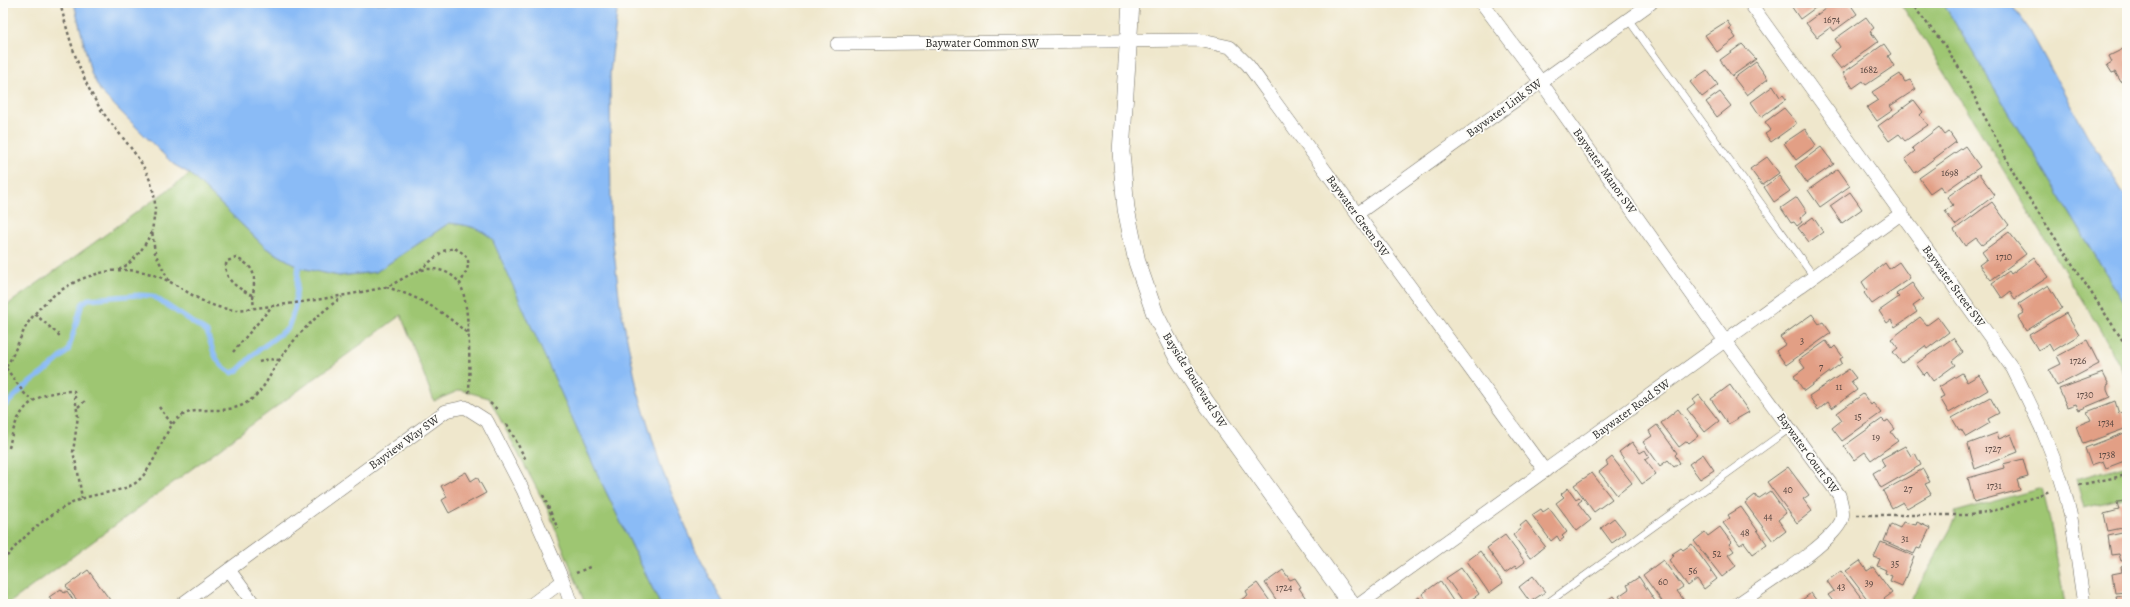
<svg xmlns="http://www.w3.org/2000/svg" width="2130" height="607" font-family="Alegreya,serif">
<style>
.green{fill:#9ec672;stroke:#64784e}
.water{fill:#8abbf6;stroke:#5a7390}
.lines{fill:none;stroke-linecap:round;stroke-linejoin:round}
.stream{stroke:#8abbf6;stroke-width:5}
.building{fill:#e29f85}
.service-casing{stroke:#706d63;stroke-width:8}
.minor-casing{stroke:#706d63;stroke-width:14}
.tertiary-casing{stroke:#706d63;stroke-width:18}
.path{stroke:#706d63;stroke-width:2.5;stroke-dasharray:3 3;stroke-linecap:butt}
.service{stroke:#fff;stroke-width:7}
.minor{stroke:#fff;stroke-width:13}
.tertiary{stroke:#fff;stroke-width:17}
.labels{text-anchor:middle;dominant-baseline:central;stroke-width:3.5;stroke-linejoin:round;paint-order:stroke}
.number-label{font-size:10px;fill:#594842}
.street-label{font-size:12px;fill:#2b2b2b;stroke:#fdfcf7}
</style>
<rect width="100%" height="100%" fill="#fdfcf7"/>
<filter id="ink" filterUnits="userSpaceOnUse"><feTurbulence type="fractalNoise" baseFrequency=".025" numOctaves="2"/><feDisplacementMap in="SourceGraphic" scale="8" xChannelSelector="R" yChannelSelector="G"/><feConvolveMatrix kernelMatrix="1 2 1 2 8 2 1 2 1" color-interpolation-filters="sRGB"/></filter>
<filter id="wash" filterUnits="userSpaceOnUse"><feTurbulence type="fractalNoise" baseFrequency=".012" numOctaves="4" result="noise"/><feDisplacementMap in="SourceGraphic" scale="16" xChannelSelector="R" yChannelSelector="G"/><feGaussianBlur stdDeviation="0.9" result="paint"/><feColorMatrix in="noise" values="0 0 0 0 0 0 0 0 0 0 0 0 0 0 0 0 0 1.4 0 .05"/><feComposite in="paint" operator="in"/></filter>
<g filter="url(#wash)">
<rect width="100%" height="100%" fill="#efe7cc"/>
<g class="green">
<path d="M 1900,3 L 1943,3 L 2127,308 L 2127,379 L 2099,328 L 1924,39 Z"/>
<path d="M 190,174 L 266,248 L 301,268 L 339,276 L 376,272 L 449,223 C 467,225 479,227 493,239 L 597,473 L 660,604 L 585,604 L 548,510 L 489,398 L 460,390 L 434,401 L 401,315 L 8,604 L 3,604 L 3,308 Z"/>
<path d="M 2127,465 L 2127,497 L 2084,508 L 2076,479 Z"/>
<path d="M 2042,488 L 2050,520 L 2065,604 L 1909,604 L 1956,519 L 1955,512 Z"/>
</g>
<g class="water">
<path d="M 74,3 L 618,3 L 610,74 L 611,226 L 620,304 L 638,392 L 662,470 L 697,553 L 724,604 L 660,604 L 597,473 L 492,239 C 479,227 467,225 449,223 L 376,272 L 339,276 L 301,268 L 266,248 L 190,174 L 173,164 L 101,92 L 91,73 Z"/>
<path d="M 1943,3 L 2010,3 L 2029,29 L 2090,140 L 2127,199 L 2127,308 Z"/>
</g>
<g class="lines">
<path class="stream" d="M 3,408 L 24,387 L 49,368 L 68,351 L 82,304 L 88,299 L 140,295 L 153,296 L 207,332 C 213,350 214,363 232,373 L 238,370 L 256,352 L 288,328 L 295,308 L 299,261"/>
</g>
<g id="blocks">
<g class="building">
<path d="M 1789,3 L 1822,3 L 1800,19 Z"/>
<path d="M 1833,3 L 1851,3 L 1850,4 L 1857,14 L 1834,31 L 1831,27 L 1817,37 L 1806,23 Z"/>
<path d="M 1866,17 L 1874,28 L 1870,31 L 1878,42 L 1841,69 L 1830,55 L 1840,47 L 1835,39 Z"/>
<path d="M 1727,21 L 1731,27 L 1729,28 L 1736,38 L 1717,52 L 1705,35 Z"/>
<path d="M 1742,44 L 1756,59 L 1732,76 L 1720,60 Z"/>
<path d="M 1884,44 L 1891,54 L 1888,56 L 1894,66 L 1866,85 L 1863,81 L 1853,88 L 1843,73 Z"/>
<path d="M 2127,47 L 2127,79 L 2121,82 L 2115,72 L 2112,73 L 2107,65 L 2112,62 L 2109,56 Z"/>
<path d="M 1756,62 L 1768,79 L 1747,95 L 1734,78 Z"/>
<path d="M 1707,70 L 1718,85 L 1702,97 L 1690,82 Z"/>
<path d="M 1900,74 L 1905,82 L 1910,80 L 1916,89 L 1890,106 L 1893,110 L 1877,121 L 1867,107 L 1878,100 L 1872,92 Z"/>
<path d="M 1773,86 L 1780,97 L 1783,95 L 1786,99 L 1761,117 L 1751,102 Z"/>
<path d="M 1720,92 L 1731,106 L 1717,117 L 1706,102 Z"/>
<path d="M 1914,100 L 1923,112 L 1920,115 L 1928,125 L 1905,141 L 1899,134 L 1889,141 L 1878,126 Z"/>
<path d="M 1784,108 L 1796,122 L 1796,124 L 1771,142 L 1765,134 L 1771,130 L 1765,122 Z"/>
<path d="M 1939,127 L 1945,135 L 1949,132 L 1956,142 L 1915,173 L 1905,159 L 1915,151 L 1912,148 Z"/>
<path d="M 1805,129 L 1816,145 L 1796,160 L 1784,143 Z"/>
<path d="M 1965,146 L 1980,167 L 1944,192 L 1940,186 L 1930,193 L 1919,178 Z"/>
<path d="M 1821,147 L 1834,164 L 1807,183 L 1795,166 Z"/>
<path d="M 1767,157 L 1779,173 L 1762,185 L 1750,169 Z"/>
<path d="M 1838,169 L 1850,186 L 1820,207 L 1808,190 Z"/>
<path d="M 1979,174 L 1995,195 L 1955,225 L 1945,211 L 1953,205 L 1947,197 Z"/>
<path d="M 1779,176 L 1790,191 L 1774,202 L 1764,187 Z"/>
<path d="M 1850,192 L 1862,209 L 1842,223 L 1830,206 Z"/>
<path d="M 1797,197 L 1807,212 L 1800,218 L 1802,222 L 1797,226 L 1794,222 L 1791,223 L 1781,208 Z"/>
<path d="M 1992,202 L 2009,225 L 1982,245 L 1976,238 L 1965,246 L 1954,230 Z"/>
<path d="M 1813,217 L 1823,232 L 1809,242 L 1798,228 Z"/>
<path d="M 2009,232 L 2026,254 L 1991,280 L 1979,265 L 1987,259 L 1982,252 Z"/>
<path d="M 2034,257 L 2048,277 L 2015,299 L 2010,292 L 2002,298 L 1992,283 L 2009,271 L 2011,274 Z"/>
<path d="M 1899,262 L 1910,278 L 1872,304 L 1864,293 L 1867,290 L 1862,282 L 1885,263 L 1889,269 Z"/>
<path d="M 1912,283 L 1923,299 L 1913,306 L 1917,312 L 1895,327 L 1891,320 L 1887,323 L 1879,311 L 1899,297 L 1896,294 Z"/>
<path d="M 2048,285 L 2062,308 L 2026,331 L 2018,317 L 2024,313 L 2019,304 Z"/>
<path d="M 2066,313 L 2079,335 L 2053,351 L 2049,344 L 2038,350 L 2029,335 Z"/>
<path d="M 1812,314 L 1819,324 L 1823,322 L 1831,333 L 1786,365 L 1776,351 L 1786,344 L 1780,337 Z"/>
<path d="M 1920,317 L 1927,325 L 1938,317 L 1949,332 L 1927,349 L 1925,346 L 1902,363 L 1893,352 L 1898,348 L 1891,339 Z"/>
<path d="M 1953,338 L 1963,352 L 1952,361 L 1955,365 L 1933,381 L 1927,372 L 1924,375 L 1916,364 Z"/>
<path d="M 2087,340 L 2099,364 L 2057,386 L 2049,370 L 2061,364 L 2057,356 Z"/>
<path d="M 1826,341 L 1832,349 L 1835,346 L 1843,357 L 1840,359 L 1842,363 L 1804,391 L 1794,376 L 1805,368 L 1799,360 Z"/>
<path d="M 1849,369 L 1856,378 L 1851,381 L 1857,390 L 1832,408 L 1828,402 L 1818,410 L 1809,396 Z"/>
<path d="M 1962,373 L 1967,382 L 1979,375 L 1988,390 L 1949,413 L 1940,398 L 1944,396 L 1939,387 Z"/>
<path d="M 2103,373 L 2109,385 L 2107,386 L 2107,390 L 2110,397 L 2079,410 L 2076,404 L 2067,407 L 2059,389 Z"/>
<path d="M 1730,385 L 1749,412 L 1728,424 L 1711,399 Z"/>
<path d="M 1863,394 L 1871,405 L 1873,403 L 1881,413 L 1842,441 L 1832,428 L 1842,420 L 1837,413 Z"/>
<path d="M 1699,395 L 1719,421 L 1705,432 L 1687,409 L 1695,403 L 1693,400 Z"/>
<path d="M 1990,397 L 1999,413 L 1988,419 L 1990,423 L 1966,437 L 1961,429 L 1959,430 L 1952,418 Z"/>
<path d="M 2115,401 L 2119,414 L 2123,412 L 2127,428 L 2083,444 L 2076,426 L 2091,420 L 2087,412 Z"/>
<path d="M 1678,409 L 1698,436 L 1689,443 L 1687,441 L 1679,447 L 1661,423 Z"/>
<path d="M 1882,419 L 1885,422 L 1888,420 L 1895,429 L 1891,432 L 1898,441 L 1871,460 L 1865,452 L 1854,460 L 1844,446 Z"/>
<path d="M 1657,425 L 1677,453 L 1675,455 L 1680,463 L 1674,467 L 1668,460 L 1660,466 L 1643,442 L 1652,436 L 1649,431 Z"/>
<path d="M 2127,432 L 2127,460 L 2106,468 L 2103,461 L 2091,465 L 2085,448 Z"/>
<path d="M 1997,433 L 1999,439 L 2011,434 L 2018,452 L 1975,469 L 1968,444 Z"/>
<path d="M 1632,442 L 1640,453 L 1645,450 L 1649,457 L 1645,460 L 1656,474 L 1642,484 L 1619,452 Z"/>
<path d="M 1905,446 L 1911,456 L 1915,453 L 1921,465 L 1881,488 L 1873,473 L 1885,466 L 1881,459 Z"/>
<path d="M 1703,454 L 1714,470 L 1700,479 L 1689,464 Z"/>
<path d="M 1612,457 L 1632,483 L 1617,495 L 1599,472 L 1608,465 L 1606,462 Z"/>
<path d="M 2023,459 L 2028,477 L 2017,480 L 2020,490 L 1974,502 L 1968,478 L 2004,468 L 2003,464 Z"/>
<path d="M 1788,467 L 1809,495 L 1803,499 L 1812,511 L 1797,523 L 1767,482 Z"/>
<path d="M 1923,469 L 1930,482 L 1925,484 L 1931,494 L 1907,508 L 1903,502 L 1892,508 L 1883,491 Z"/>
<path d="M 466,472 L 471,481 L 477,477 L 486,493 L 449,513 L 442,500 L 447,497 L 441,486 Z"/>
<path d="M 1592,473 L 1612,499 L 1594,512 L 1574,485 Z"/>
<path d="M 1568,488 L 1576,499 L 1579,497 L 1582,500 L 1578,503 L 1591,520 L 1577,531 L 1556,503 L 1564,497 L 1561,494 Z"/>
<path d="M 1770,491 L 1786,513 L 1778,520 L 1786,531 L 1773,541 L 1745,503 L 1755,495 L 1758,499 Z"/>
<path d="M 2124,501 L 2124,503 L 2127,502 L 2127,527 L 2108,531 L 2104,514 L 2119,510 L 2117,502 Z"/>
<path d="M 1741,507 L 1767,544 L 1753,554 L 1744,542 L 1740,545 L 1723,523 L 1730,518 L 1728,515 Z"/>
<path d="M 1549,508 L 1567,532 L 1562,536 L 1564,538 L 1560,541 L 1557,536 L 1551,541 L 1532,515 L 1541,509 L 1543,512 Z"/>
<path d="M 1614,518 L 1626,533 L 1612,543 L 1601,528 Z"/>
<path d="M 1526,521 L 1545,546 L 1530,558 L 1513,535 L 1521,528 L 1520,526 Z"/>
<path d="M 1903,522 L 1916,525 L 1917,522 L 1930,528 L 1920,549 L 1917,548 L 1914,554 L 1884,541 L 1891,524 L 1900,528 Z"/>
<path d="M 1720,527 L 1731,542 L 1729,544 L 1734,551 L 1728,555 L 1736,566 L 1722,577 L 1694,541 L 1705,532 L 1708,536 Z"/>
<path d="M 2127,532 L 2127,560 L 2121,561 L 2119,554 L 2111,555 L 2108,536 Z"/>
<path d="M 1505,535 L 1525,562 L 1517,568 L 1515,566 L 1505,573 L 1487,548 Z"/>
<path d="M 1881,542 L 1914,556 L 1902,586 L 1890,581 L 1892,576 L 1885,573 L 1886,570 L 1877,566 L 1880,559 L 1874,557 Z"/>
<path d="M 1692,544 L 1717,579 L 1704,589 L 1697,579 L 1688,586 L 1669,560 L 1674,556 L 1672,554 L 1681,548 L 1683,550 Z"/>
<path d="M 1480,551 L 1503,583 L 1489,593 L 1467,561 Z"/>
<path d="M 1663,560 L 1683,587 L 1677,591 L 1686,603 L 1684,604 L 1664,604 L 1643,575 Z"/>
<path d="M 1860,561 L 1867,571 L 1873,567 L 1892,593 L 1884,599 L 1885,601 L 1881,604 L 1871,604 L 1846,571 Z"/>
<path d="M 2127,563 L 2127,592 L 2115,593 L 2112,574 L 2122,572 L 2121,566 Z"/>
<path d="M 1461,568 L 1479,594 L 1465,604 L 1446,578 Z"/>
<path d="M 88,570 L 113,604 L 80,604 L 66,586 Z"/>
<path d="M 1283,570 L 1290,580 L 1295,578 L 1301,587 L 1299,588 L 1307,600 L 1301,604 L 1279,604 L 1265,583 Z"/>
<path d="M 1841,571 L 1866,604 L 1835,604 L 1828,595 L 1834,591 L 1827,581 Z"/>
<path d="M 1533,576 L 1545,592 L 1530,602 L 1519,587 Z"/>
<path d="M 1639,577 L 1657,604 L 1624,604 L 1619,596 L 1629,589 L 1627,585 Z"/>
<path d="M 1440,581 L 1455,604 L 1429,604 L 1422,594 Z"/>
<path d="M 1257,583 L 1272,604 L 1240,604 L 1238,602 L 1248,595 L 1246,591 Z"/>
<path d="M 61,589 L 64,593 L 67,591 L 76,604 L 49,604 L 52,602 L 49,597 Z"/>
<path d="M 1811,593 L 1819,604 L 1797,604 Z"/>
<path d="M 2127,595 L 2127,604 L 2118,604 L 2116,597 Z"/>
<path d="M 1613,596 L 1619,604 L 1602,604 Z"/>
<path d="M 1419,597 L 1424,604 L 1413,604 L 1411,602 Z"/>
</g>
</g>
</g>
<g filter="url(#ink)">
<use href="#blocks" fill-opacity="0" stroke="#706d63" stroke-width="1"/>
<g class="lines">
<defs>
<g id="service">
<path d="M 1628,19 L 1814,277"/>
<path d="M 1546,604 L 1790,428"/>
</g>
<g id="minor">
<path d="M 1482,3 L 1541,82 L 1725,341 L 1839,495 C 1841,502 1844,511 1842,519 C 1834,543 1761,587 1738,604"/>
<path d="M 1750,3 L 2013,369 C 2036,415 2059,462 2070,513 C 2076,543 2079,574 2084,604"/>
<path d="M 837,44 L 1198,40 L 1230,47 L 1248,65 L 1545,471"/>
<path d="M 1357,214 L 1651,3"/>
<path d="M 229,570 L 254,604"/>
<path d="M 182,604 L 446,411 L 465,407 L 487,421 L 523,490 L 563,581 L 571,604"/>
<path d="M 532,604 L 563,581"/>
<path d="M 1360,604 L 1902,213"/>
</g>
<path id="tertiary" d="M 1131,3 L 1121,152 L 1126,209 L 1137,262 L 1155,314 L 1176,355 L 1205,401 L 1351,604"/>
</defs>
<use href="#service" class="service-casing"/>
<use href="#minor" class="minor-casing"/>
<use href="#tertiary" class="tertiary-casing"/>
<g class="path">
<path d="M 60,3 C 69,38 79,74 98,105 C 118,137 155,165 155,207 C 155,215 153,223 152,231"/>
<path d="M 1911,3 L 1945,46 L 1961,71 L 2019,183 L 2127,347"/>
<path d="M 119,270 C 135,261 144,248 152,231 L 155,253 L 169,281"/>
<path d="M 420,270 L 443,251 L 454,248 C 475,258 469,266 460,284"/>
<path d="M 386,287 C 420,297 441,310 467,333"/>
<path d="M 252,295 C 237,288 221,278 227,261 L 236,258 C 264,270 250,284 254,308"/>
<path d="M 35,314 L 61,337"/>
<path d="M 233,352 L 273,305"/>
<path d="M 259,362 L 269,359 L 279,360"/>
<path d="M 6,368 L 24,393 L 32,400"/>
<path d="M 3,371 C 12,361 20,336 28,323 C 54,283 111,258 157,276 C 188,288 201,308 237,310 C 285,305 334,298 382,288 C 399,284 413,268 432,269 C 442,269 455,275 460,284 C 470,302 470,371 469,393"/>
<path d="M 490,403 L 499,411"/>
<path d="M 78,407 L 85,401"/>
<path d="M 159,407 L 172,424"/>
<path d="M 507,424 L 526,460"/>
<path d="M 9,448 C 16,408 33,391 74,391 L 78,416 L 73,452 L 78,472 L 82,499"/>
<path d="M 2079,485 L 2127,475"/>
<path d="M 543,495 L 558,529"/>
<path d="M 1857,515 L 1971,515 L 2001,509 L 2050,491"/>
<path d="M 3,561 C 23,536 53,509 84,498 C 99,493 127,491 138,481 C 158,463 163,428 181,416 C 202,403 229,419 253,398 C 266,387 271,372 280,359 C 298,333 317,315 342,297"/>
<path d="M 576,573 L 592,566"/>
</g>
<use href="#service" class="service"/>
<use href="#minor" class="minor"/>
<use href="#tertiary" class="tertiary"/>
</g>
</g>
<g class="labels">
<g class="number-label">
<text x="1832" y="19">1674</text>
<text x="1869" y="69">1682</text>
<text x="1950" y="172">1698</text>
<text x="2004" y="256">1710</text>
<text x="1802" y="340">3</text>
<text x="2078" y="360">1726</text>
<text x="1821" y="366">7</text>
<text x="1839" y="386">11</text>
<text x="2085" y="394">1730</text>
<text x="1858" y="416">15</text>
<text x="2106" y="422">1734</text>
<text x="1876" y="436">19</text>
<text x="1993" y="448">1727</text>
<text x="2107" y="454">1738</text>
<text x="1994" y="485">1731</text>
<text x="1908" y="488">27</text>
<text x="1788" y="489">40</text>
<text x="1768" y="516">44</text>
<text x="1745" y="532">48</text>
<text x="1905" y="538">31</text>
<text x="1717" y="553">52</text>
<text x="1895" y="563">35</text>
<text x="1693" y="570">56</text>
<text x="1663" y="581">60</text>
<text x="1869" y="582">39</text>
<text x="1841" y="586">43</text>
<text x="1284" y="587">1724</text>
</g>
<g class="street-label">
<text x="982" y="43">Baywater Common SW</text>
<text transform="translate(1504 108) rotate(-36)">Baywater Link SW</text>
<text transform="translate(1605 171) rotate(55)">Baywater Manor SW</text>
<text transform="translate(1358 216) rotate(54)">Baywater Green SW</text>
<text transform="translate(1954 286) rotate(54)">Baywater Street SW</text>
<text transform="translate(1195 380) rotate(58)">Bayside Boulevard SW</text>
<text transform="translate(1631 409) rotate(-36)">Baywater Road SW</text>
<text transform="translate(404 442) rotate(-36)">Bayview Way SW</text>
<text transform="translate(1808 453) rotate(54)">Baywater Court SW</text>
</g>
</g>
<rect width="2130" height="607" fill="none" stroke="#fdfcf7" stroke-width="16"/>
</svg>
